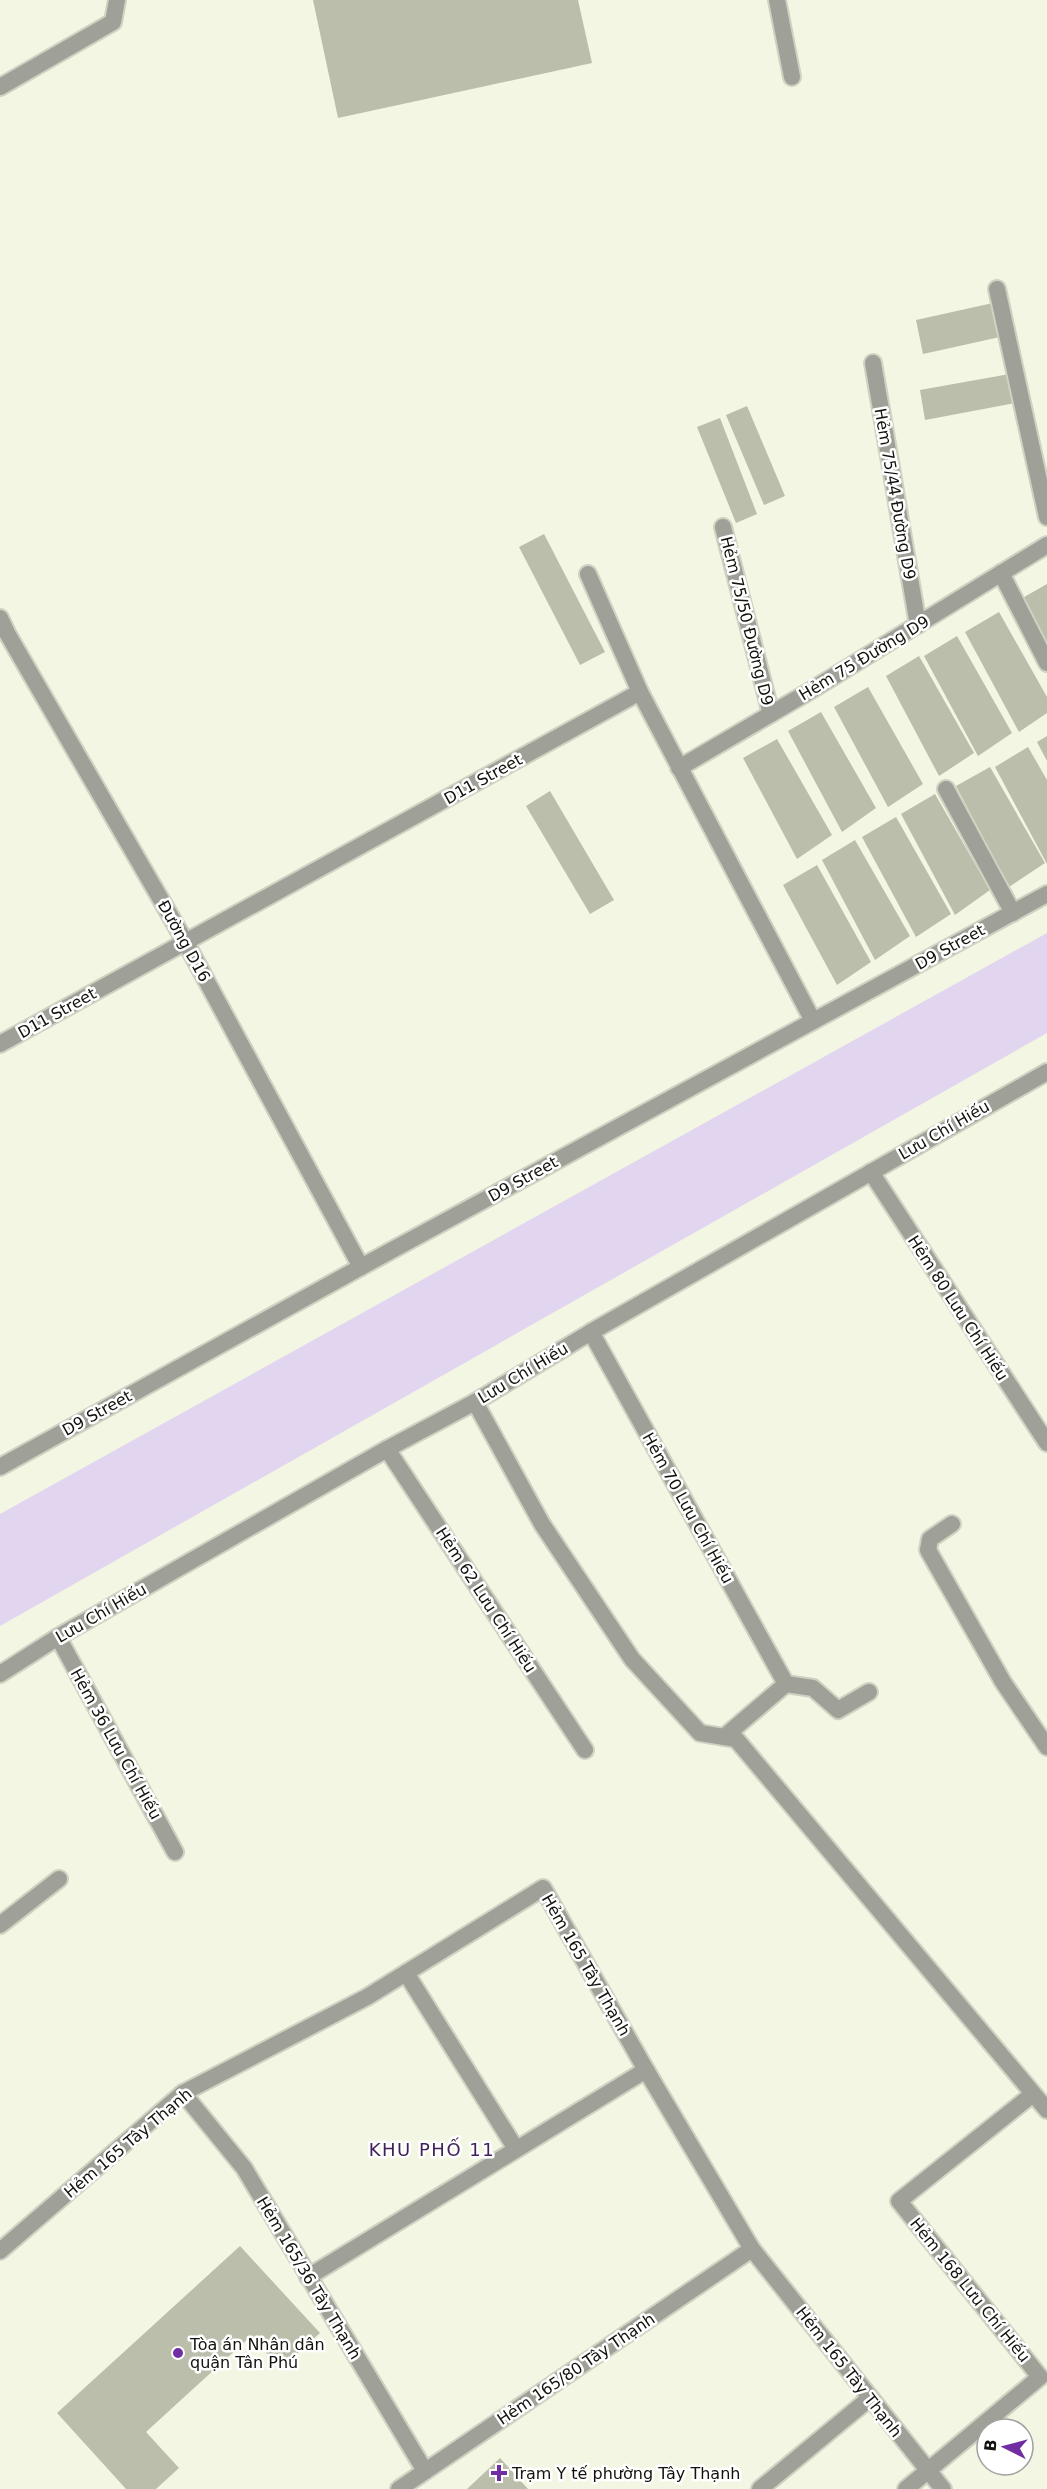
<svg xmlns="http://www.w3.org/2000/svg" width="1047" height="2489" font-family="'DejaVu Sans',sans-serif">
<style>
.green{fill:#e2d5f0}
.building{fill:#babeab}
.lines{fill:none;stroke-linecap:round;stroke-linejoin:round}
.service-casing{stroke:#ced2c1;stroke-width:20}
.minor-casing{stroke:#ced2c1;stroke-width:20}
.service{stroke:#9fa199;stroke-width:16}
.minor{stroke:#9fa199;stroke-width:16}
.poi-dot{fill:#712ea3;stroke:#fff;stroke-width:2}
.labels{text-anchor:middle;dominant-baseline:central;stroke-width:5;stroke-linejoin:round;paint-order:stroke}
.street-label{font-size:16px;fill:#12130d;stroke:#fff}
.poi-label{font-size:16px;fill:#12130d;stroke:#fff;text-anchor:start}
.neighbourhood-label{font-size:18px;letter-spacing:1.5px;fill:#402159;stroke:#fff}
</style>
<rect width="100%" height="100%" fill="#f2f6e3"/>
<path class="green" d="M 1047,933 L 1047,1033 L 0,1626 L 0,1514 Z"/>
<g class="building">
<path d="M 313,0 L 578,0 L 592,63 L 338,118 Z"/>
<path d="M 1002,301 L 1009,335 L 923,354 L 916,320 Z"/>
<path d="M 1015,373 L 1021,402 L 925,420 L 920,390 Z"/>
<path d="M 747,406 L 785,496 L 764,505 L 726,415 Z"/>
<path d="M 720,418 L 757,514 L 736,523 L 697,427 Z"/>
<path d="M 544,534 L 605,652 L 580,665 L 519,547 Z"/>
<path d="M 1047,584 L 1047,651 L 1019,600 Z"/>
<path d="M 999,612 L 1047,697 L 1047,713 L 1019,732 L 965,632 Z"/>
<path d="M 957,636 L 1012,733 L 978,756 L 924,656 Z"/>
<path d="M 919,656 L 974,753 L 939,776 L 886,676 Z"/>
<path d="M 868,687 L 923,784 L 888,807 L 834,707 Z"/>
<path d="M 821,712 L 876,808 L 842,832 L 788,731 Z"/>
<path d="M 1047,736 L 1047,761 L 1037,742 Z"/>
<path d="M 777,739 L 832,835 L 797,859 L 743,758 Z"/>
<path d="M 1028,747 L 1047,780 L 1047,864 L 995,767 Z"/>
<path d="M 990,767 L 1045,863 L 1009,887 L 956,786 Z"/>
<path d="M 550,791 L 614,900 L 590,914 L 526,806 Z"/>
<path d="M 935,794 L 990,890 L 955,915 L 901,814 Z"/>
<path d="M 896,817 L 951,914 L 916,937 L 862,837 Z"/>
<path d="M 855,840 L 910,936 L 875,960 L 822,860 Z"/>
<path d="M 817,865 L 871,962 L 837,985 L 783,885 Z"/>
<path d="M 240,2246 L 320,2333 L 281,2369 L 251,2336 L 146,2432 L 179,2468 L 156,2489 L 126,2489 L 57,2413 Z"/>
<path d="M 500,2458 L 528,2489 L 467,2489 Z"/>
</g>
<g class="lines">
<defs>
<g id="service">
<path d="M 0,87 L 113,22 L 117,0"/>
<path d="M 997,289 L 1047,517"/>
<path d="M 873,363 L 918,625"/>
<path d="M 723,527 L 771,714"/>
<path d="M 1001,573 L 1047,663"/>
<path d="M 588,574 L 640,692 L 813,1021"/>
<path d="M 679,768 L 810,691 L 1047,545"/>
<path d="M 946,789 L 1013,913"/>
<path d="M 591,1332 L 786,1684 L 724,1737"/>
<path d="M 387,1449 L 585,1750"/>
<path d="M 58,1637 L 175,1852"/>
<path d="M 786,1684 L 813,1688 L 838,1710 L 869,1692"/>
<path d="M 0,1925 L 59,1879"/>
<path d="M 406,1973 L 516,2149"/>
<path d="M 183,2093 L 367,1997 L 543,1888 L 646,2070 L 752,2249"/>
</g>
<g id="minor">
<path d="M 777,0 L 792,77"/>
<path d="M 0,618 L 7,633 L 186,943 L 361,1267"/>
<path d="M 0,1044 L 640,692"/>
<path d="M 871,1172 L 1047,1443"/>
<path d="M 475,1402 L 542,1524 L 632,1659 L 700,1733 L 736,1739 L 1047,2110"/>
<path d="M 0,1467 L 361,1267 L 1047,894"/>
<path d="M 952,1524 L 930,1539 L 928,1550 L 1003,1682 L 1047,1747"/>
<path d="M 0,1674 L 58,1637 L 387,1449 L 475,1402 L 591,1332 L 1047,1072"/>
<path d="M 0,2251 L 183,2093 L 244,2168 L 425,2471"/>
<path d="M 308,2277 L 646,2070"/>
<path d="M 399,2489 L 752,2249 L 943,2489"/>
<path d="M 760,2489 L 870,2398"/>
<path d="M 906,2489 L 1040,2377 L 899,2201 L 1033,2094"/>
</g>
</defs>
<use href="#service" class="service-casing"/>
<use href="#minor" class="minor-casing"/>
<use href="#service" class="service"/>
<use href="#minor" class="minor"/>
</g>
<g class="poi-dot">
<circle cx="178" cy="2353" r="6"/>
<path d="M496 2464h6v6h6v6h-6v6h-6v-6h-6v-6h6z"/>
</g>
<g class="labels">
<g class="street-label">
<text transform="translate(895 494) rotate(80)">Hẻm 75/44 Đường D9</text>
<text transform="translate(747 621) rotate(76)">Hẻm 75/50 Đường D9</text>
<text transform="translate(864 658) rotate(-31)">Hẻm 75 Đường D9</text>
<text transform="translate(483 779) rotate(-29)">D11 Street</text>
<text transform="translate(184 941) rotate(61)">Đường D16</text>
<text transform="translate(950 947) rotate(-29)">D9 Street</text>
<text transform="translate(57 1013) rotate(-29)">D11 Street</text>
<text transform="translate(944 1130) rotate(-30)">Lưu Chí Hiếu</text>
<text transform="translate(523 1179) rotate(-29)">D9 Street</text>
<text transform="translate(958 1308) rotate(57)">Hẻm 80 Lưu Chí Hiếu</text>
<text transform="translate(523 1373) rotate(-31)">Lưu Chí Hiếu</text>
<text transform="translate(97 1413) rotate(-29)">D9 Street</text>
<text transform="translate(688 1508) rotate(61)">Hẻm 70 Lưu Chí Hiếu</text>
<text transform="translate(486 1600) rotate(57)">Hẻm 62 Lưu Chí Hiếu</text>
<text transform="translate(101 1613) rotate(-30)">Lưu Chí Hiếu</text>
<text transform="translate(116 1744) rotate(61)">Hẻm 36 Lưu Chí Hiếu</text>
<text transform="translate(586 1965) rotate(60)">Hẻm 165 Tây Thạnh</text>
<text transform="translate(128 2143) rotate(-40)">Hẻm 165 Tây Thạnh</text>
<text transform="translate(309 2278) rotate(59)">Hẻm 165/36 Tây Thạnh</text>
<text transform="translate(970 2290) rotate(51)">Hẻm 168 Lưu Chí Hiếu</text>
<text transform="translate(576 2369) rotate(-34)">Hẻm 165/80 Tây Thạnh</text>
<text transform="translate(849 2372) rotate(52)">Hẻm 165 Tây Thạnh</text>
</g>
<g class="poi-label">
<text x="190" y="2344">Tòa án Nhân dân<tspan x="190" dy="18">quận Tân Phú</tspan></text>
<text x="512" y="2473">Trạm Y tế phường Tây Thạnh</text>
</g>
<g class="neighbourhood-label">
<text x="432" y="2149">KHU PHỐ 11</text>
</g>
</g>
<g transform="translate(1005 2447) rotate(276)"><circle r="28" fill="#ffffff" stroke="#a0a19e" stroke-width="1.5"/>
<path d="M0-4.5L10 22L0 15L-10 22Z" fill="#712ea3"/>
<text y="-9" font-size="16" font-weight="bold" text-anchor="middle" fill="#12130d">B</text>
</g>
</svg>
